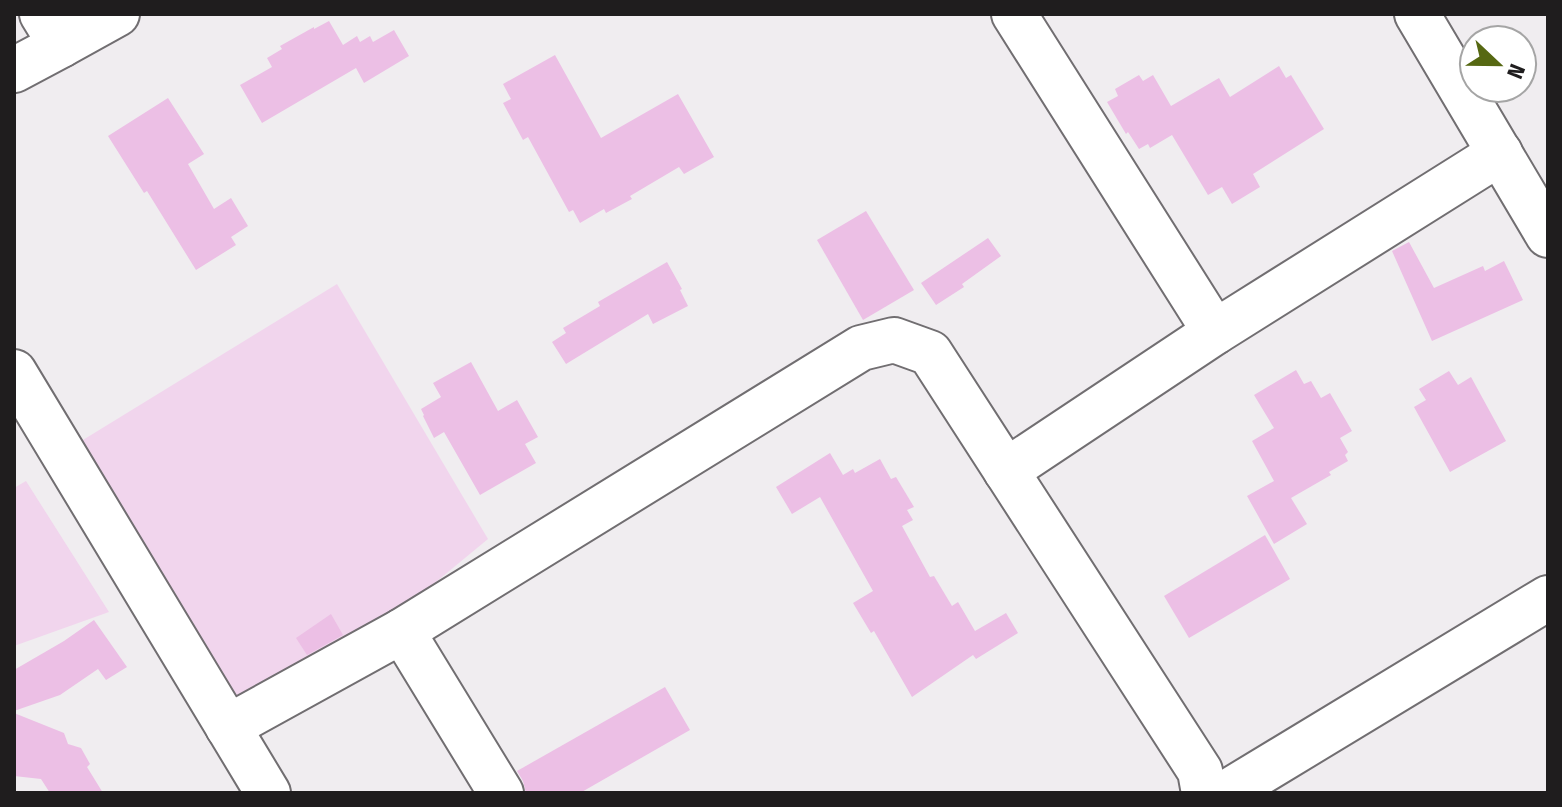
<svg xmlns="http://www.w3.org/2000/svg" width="1562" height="807" font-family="'Fira Sans Condensed',sans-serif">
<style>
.green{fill:#f1d5ed}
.building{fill:#ecbfe5}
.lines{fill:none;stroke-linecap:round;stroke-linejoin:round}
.minor-casing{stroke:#716e71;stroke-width:48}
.minor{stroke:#fff;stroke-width:44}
</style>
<rect width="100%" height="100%" fill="#f0edf0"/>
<g class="green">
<path d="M 337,284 L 488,539 L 368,638 L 231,710 L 78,443 Z"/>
<path d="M 26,481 L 109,612 L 14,646 L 14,488 Z"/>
</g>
<g class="building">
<path d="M 329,21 L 343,45 L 357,36 L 360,42 L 370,36 L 373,42 L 394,30 L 409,56 L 364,83 L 356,68 L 262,123 L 240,85 L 272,67 L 267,58 L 282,49 L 280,46 L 314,27 L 314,29 Z"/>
<path d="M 555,55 L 601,138 L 678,94 L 714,157 L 684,174 L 679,167 L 630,196 L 632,199 L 606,213 L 604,209 L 580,223 L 573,210 L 569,212 L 528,137 L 523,140 L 503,103 L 511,99 L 503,84 Z"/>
<path d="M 1279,66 L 1286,78 L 1291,75 L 1324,129 L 1253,174 L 1260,187 L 1232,204 L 1222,187 L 1208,195 L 1172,135 L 1150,148 L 1148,144 L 1139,149 L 1128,132 L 1126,134 L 1107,102 L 1118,96 L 1115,89 L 1139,75 L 1143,81 L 1153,75 L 1171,106 L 1219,78 L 1230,97 Z"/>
<path d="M 168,98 L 204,154 L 188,164 L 214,209 L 231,198 L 248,226 L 231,237 L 236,245 L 196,270 L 147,191 L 144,193 L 108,136 Z"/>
<path d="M 866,211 L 914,290 L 863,320 L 817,240 Z"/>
<path d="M 988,238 L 1001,256 L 962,284 L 964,287 L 936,305 L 921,283 Z"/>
<path d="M 1409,242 L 1434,288 L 1483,266 L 1485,271 L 1504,261 L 1523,300 L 1432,341 L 1392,251 Z"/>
<path d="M 667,262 L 682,289 L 680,290 L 688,306 L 653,324 L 648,314 L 566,364 L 552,342 L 566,333 L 563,328 L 600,306 L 598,302 Z"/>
<path d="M 471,362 L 498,411 L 517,400 L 538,437 L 525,444 L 536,463 L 480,495 L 444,432 L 434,438 L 423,416 L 424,415 L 421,409 L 441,397 L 433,383 Z"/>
<path d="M 1296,370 L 1304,384 L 1311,381 L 1321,398 L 1330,393 L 1352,431 L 1340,438 L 1348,452 L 1345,455 L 1348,461 L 1329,472 L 1331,475 L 1291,498 L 1307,524 L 1274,544 L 1247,496 L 1274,481 L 1252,441 L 1274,428 L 1254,395 Z"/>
<path d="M 1449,371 L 1458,385 L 1471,377 L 1506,441 L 1450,472 L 1414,407 L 1426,400 L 1419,389 Z"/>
<path d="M 830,453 L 843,475 L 853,469 L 855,473 L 880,459 L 891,479 L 896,477 L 914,507 L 907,510 L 913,520 L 902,526 L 930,577 L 934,576 L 952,606 L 958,602 L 975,631 L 1006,613 L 1018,633 L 976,659 L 973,655 L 912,697 L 874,631 L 871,633 L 853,603 L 873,591 L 820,497 L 792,514 L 776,487 Z"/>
<path d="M 1265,535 L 1290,579 L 1189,638 L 1164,596 Z"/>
<path d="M 331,614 L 343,635 L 307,655 L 296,638 Z"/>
<path d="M 94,620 L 127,667 L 106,680 L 98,669 L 60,695 L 14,711 L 14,670 L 64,641 Z"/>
<path d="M 665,687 L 690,730 L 580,793 L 526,793 L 523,781 L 517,771 Z"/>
<path d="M 14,713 L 64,733 L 68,744 L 81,748 L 90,764 L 87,767 L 103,793 L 50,793 L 41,779 L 14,776 Z"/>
</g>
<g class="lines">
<defs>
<g id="minor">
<path d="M 1014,14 L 1215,332"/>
<path d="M 1417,14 L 1548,235"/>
<path d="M 61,45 L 117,14"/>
<path d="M 14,70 L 61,45 L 42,14"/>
<path d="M 14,372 L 268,793"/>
<path d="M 1006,471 L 1215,332 L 1500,153"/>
<path d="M 402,631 L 861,348 L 894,340 L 930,353 L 1200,771 L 1204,793"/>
<path d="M 228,727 L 402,631 L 501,793"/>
<path d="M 1226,793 L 1548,598"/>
</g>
</defs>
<use href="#minor" class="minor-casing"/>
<use href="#minor" class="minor"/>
</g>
<rect width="1562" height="807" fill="none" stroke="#1f1d1e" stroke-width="32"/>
<g transform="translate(1498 64) rotate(112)"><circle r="38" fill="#ffffff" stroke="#a5a5a5" stroke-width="2"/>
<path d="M0-6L14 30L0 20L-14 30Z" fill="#566812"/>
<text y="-12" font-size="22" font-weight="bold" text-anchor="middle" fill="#1f1d1e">N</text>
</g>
</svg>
